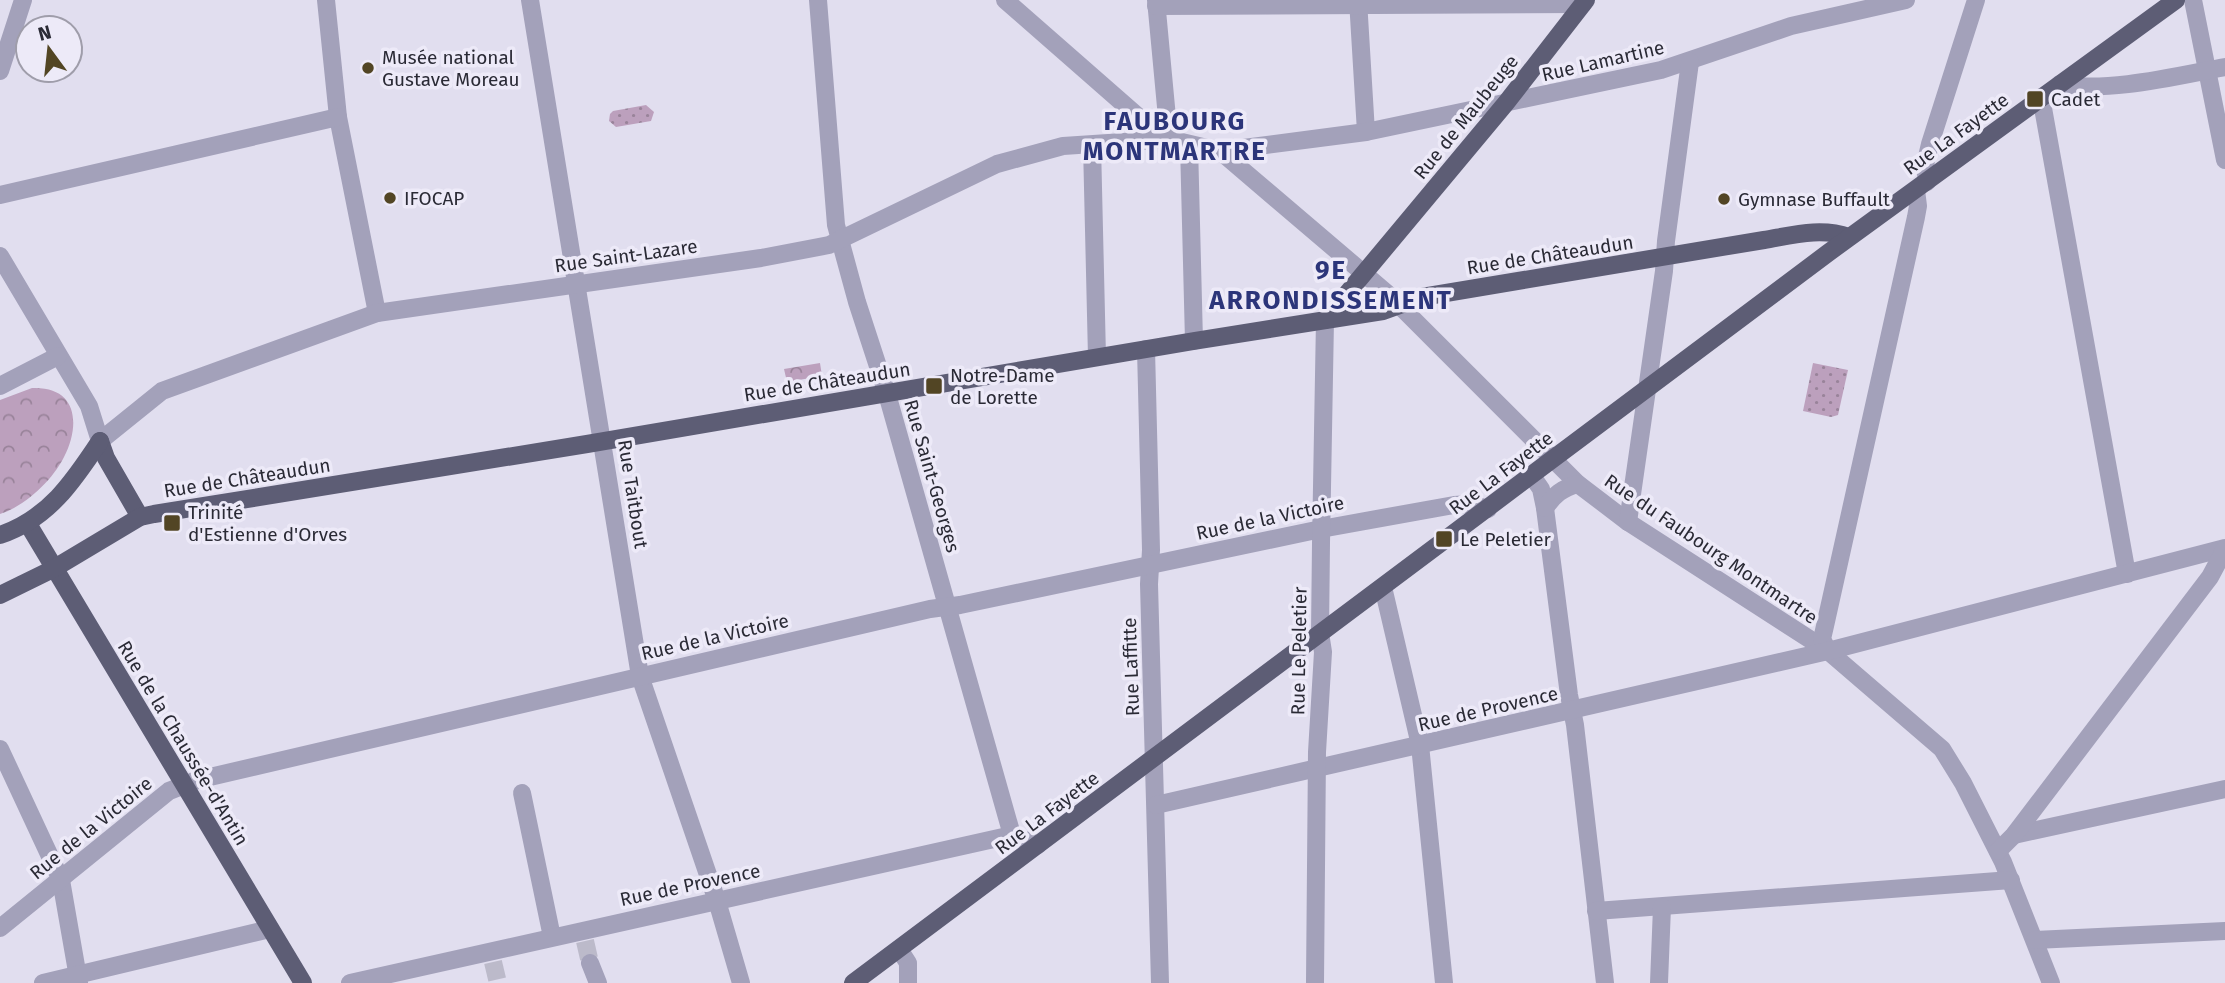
<svg xmlns="http://www.w3.org/2000/svg" width="2225" height="983" font-family="'Fira Sans',sans-serif">
<style>
.grass{fill:url(#grass-dots)}
.park{fill:url(#park-crowns)}
.lines{fill:none;stroke-linecap:round;stroke-linejoin:round}
.minor-tunnel{stroke:#bcbaca;stroke-width:18;stroke-dasharray:18 9;stroke-linecap:butt}
.minor{stroke:#a3a1ba;stroke-width:18}
.major{stroke:#5d5d75;stroke-width:18}
.poi-dot{fill:#524524;stroke:#edeaf8;stroke-width:2.5}
.labels{text-anchor:middle;dominant-baseline:central;stroke-width:7;stroke-linejoin:round;paint-order:stroke}
.poi-label{font-size:19px;fill:#2a2a35;stroke:#edeaf8;text-anchor:start}
.street-label{font-size:19px;fill:#2a2a35;stroke:#edeaf8}
.district-label{font-size:26px;font-weight:bold;letter-spacing:2px;fill:#2c357a;stroke:#edeaf8}
</style>
<defs>
<pattern id="grass-dots" width="8" height="8" patternUnits="userSpaceOnUse" patternTransform="scale(1.75)"><rect width="8" height="8" fill="#bca0bd"/><path d="M2 2h.1M6 6h.1" fill="none" stroke="#99839a" stroke-width="1.8" stroke-linecap="round"/></pattern>
<pattern id="park-crowns" width="20" height="18" patternUnits="userSpaceOnUse" patternTransform="scale(1.75)"><rect width="20" height="18" fill="#bca0bd"/><path d="M2 6a3 3 0 1 1 6 0M12 15a3 3 0 1 1 6 0" fill="none" stroke="#99839a"/></pattern>
</defs>
<rect width="100%" height="100%" fill="#e1deef"/>
<g class="grass">
<path d="M 646,105 L 654,112 L 651,121 L 616,127 L 609,121 L 610,114 L 613,111 Z"/>
<path d="M 1813,363 L 1848,370 L 1838,415 L 1831,417 L 1803,411 Z"/>
</g>
<g class="park">
<path d="M 820,363 L 822,376 L 787,382 L 784,369 Z"/>
<path d="M 32,388 C 77,386 81,424 64,457 C 52,481 25,506 0,514 L 0,400 Z"/>
</g>
<g class="lines">
<g class="minor-tunnel">
<path d="M 585,941 L 590,963"/>
<path d="M 493,962 L 498,983"/>
</g>
<g class="minor">
<path d="M 326,0 L 338,117 L 377,313"/>
<path d="M 530,0 L 640,676 L 717,901 L 741,983"/>
<path d="M 818,0 L 836,225 L 857,302 L 887,394 L 1012,835"/>
<path d="M 1005,0 L 1150,127 L 1169,139 L 1220,151 L 1389,295 L 1578,484 L 1628,522 L 1828,651 L 1942,749 L 1963,783 L 2003,862 L 2051,983"/>
<path d="M 1156,0 L 1169,139"/>
<path d="M 1358,0 L 1366,132"/>
<path d="M 2193,0 L 2225,160"/>
<path d="M 1156,6 L 1583,4"/>
<path d="M 0,71 L 23,0"/>
<path d="M 2060,84 C 2108,93 2176,76 2225,67"/>
<path d="M 2041,97 L 2127,574"/>
<path d="M 1092,145 L 1097,357"/>
<path d="M 1189,145 L 1194,341"/>
<path d="M 1220,151 L 1366,132 L 1661,70 L 1791,26 L 1906,0"/>
<path d="M 1927,182 L 1925,165 L 1930,144 L 1976,0"/>
<path d="M 0,195 L 338,117"/>
<path d="M 0,256 L 89,406 L 100,441 L 162,391 L 377,313 L 761,258 L 829,245 L 997,164 L 1063,146 L 1169,139"/>
<path d="M 1146,349 L 1151,550 L 1149,584 L 1160,983"/>
<path d="M 0,386 L 58,356"/>
<path d="M 1532,476 L 1541,489 L 1545,508 L 1569,695 L 1575,725 L 1605,983"/>
<path d="M 1545,508 C 1554,495 1562,488 1578,484"/>
<path d="M 1628,522 L 1664,271 L 1666,241 L 1690,62"/>
<path d="M 1383,587 L 1420,745 L 1444,983"/>
<path d="M 1828,651 L 1822,639 L 1825,626 L 1916,217 L 1918,206 L 1916,190"/>
<path d="M 0,749 L 61,880 L 79,983"/>
<path d="M 522,793 L 552,937"/>
<path d="M 1156,805 L 1828,651 L 2225,548"/>
<path d="M 2014,835 L 2225,789"/>
<path d="M 1998,851 L 2014,835 L 2210,577 L 2225,549"/>
<path d="M 1596,911 L 2011,880"/>
<path d="M 0,928 L 169,791 L 197,780 L 930,609 L 960,605 L 1321,529 L 1454,505 L 1470,504 L 1488,509"/>
<path d="M 2035,940 L 2225,931"/>
<path d="M 899,949 L 908,963 L 908,983"/>
<path d="M 590,963 L 598,983"/>
<path d="M 43,983 L 270,929"/>
<path d="M 350,983 L 1012,835 L 1038,845"/>
<path d="M 1315,983 L 1317,752 L 1323,652 L 1320,633 L 1321,543 L 1325,320"/>
<path d="M 1659,983 L 1662,907"/>
</g>
<g class="major">
<path d="M 1325,320 L 1506,103 L 1586,0"/>
<path d="M 100,441 L 106,458 L 140,517"/>
<path d="M 28,524 L 303,983"/>
<path d="M 0,535 C 48,519 73,482 100,441"/>
<path d="M 0,595 L 53,569 L 140,517 L 154,514 L 587,444 L 1194,341 L 1383,311 L 1422,297 L 1764,240 C 1793,235 1821,227 1849,237"/>
<path d="M 853,983 L 1828,253 L 2176,0"/>
</g>
</g>
<g class="poi-dot">
<circle cx="368" cy="68" r="7"/>
<rect x="2026" y="90" width="18" height="18" rx="3.5"/>
<circle cx="390" cy="198" r="7"/>
<circle cx="1724" cy="199" r="7"/>
<rect x="925" y="377" width="18" height="18" rx="3.5"/>
<rect x="163" y="514" width="18" height="18" rx="3.5"/>
<rect x="1435" y="530" width="18" height="18" rx="3.5"/>
</g>
<g class="labels">
<g class="poi-label">
<text x="382" y="57">Musée national<tspan x="382" dy="22">Gustave Moreau</tspan></text>
<text x="2051" y="99">Cadet</text>
<text x="404" y="198">IFOCAP</text>
<text x="1738" y="199">Gymnase Buffault</text>
<text x="950" y="375">Notre-Dame<tspan x="950" dy="22">de Lorette</tspan></text>
<text x="188" y="512">Trinité<tspan x="188" dy="22">d'Estienne d'Orves</tspan></text>
<text x="1460" y="539">Le Peletier</text>
</g>
<g class="street-label">
<text transform="translate(1603 61) rotate(-13)">Rue Lamartine</text>
<text transform="translate(1466 117) rotate(-51)">Rue de Maubeuge</text>
<text transform="translate(1956 134) rotate(-36)">Rue La Fayette</text>
<text transform="translate(1550 255) rotate(-9)">Rue de Châteaudun</text>
<text transform="translate(626 256) rotate(-8)">Rue Saint-Lazare</text>
<text transform="translate(827 382) rotate(-9)">Rue de Châteaudun</text>
<text transform="translate(1501 473) rotate(-37)">Rue La Fayette</text>
<text transform="translate(932 476) rotate(74)">Rue Saint-Georges</text>
<text transform="translate(247 478) rotate(-9)">Rue de Châteaudun</text>
<text transform="translate(633 494) rotate(81)">Rue Taitbout</text>
<text transform="translate(1270 518) rotate(-12)">Rue de la Victoire</text>
<text transform="translate(1711 549) rotate(34)">Rue du Faubourg Montmartre</text>
<text transform="translate(715 637) rotate(-13)">Rue de la Victoire</text>
<text transform="translate(1299 651) rotate(-89)">Rue Le Peletier</text>
<text transform="translate(1131 667) rotate(-92)">Rue Laffitte</text>
<text transform="translate(1488 709) rotate(-13)">Rue de Provence</text>
<text transform="translate(183 743) rotate(59)">Rue de la Chaussée-d'Antin</text>
<text transform="translate(1047 813) rotate(-37)">Rue La Fayette</text>
<text transform="translate(91 828) rotate(-39)">Rue de la Victoire</text>
<text transform="translate(690 885) rotate(-12)">Rue de Provence</text>
</g>
<g class="district-label">
<text x="1175" y="121">FAUBOURG<tspan x="1175" dy="30">MONTMARTRE</tspan></text>
<text x="1331" y="270">9E<tspan x="1331" dy="30">ARRONDISSEMENT</tspan></text>
</g>
</g>
<g transform="translate(49 49) rotate(345)"><circle r="33" fill="#edeaf8" stroke="#9f9daa" stroke-width="2"/>
<path d="M0-5L12 26L0 18L-12 26Z" fill="#524524"/>
<text y="-10" font-size="19" font-weight="bold" text-anchor="middle" fill="#2a2a35">N</text>
</g>
</svg>
